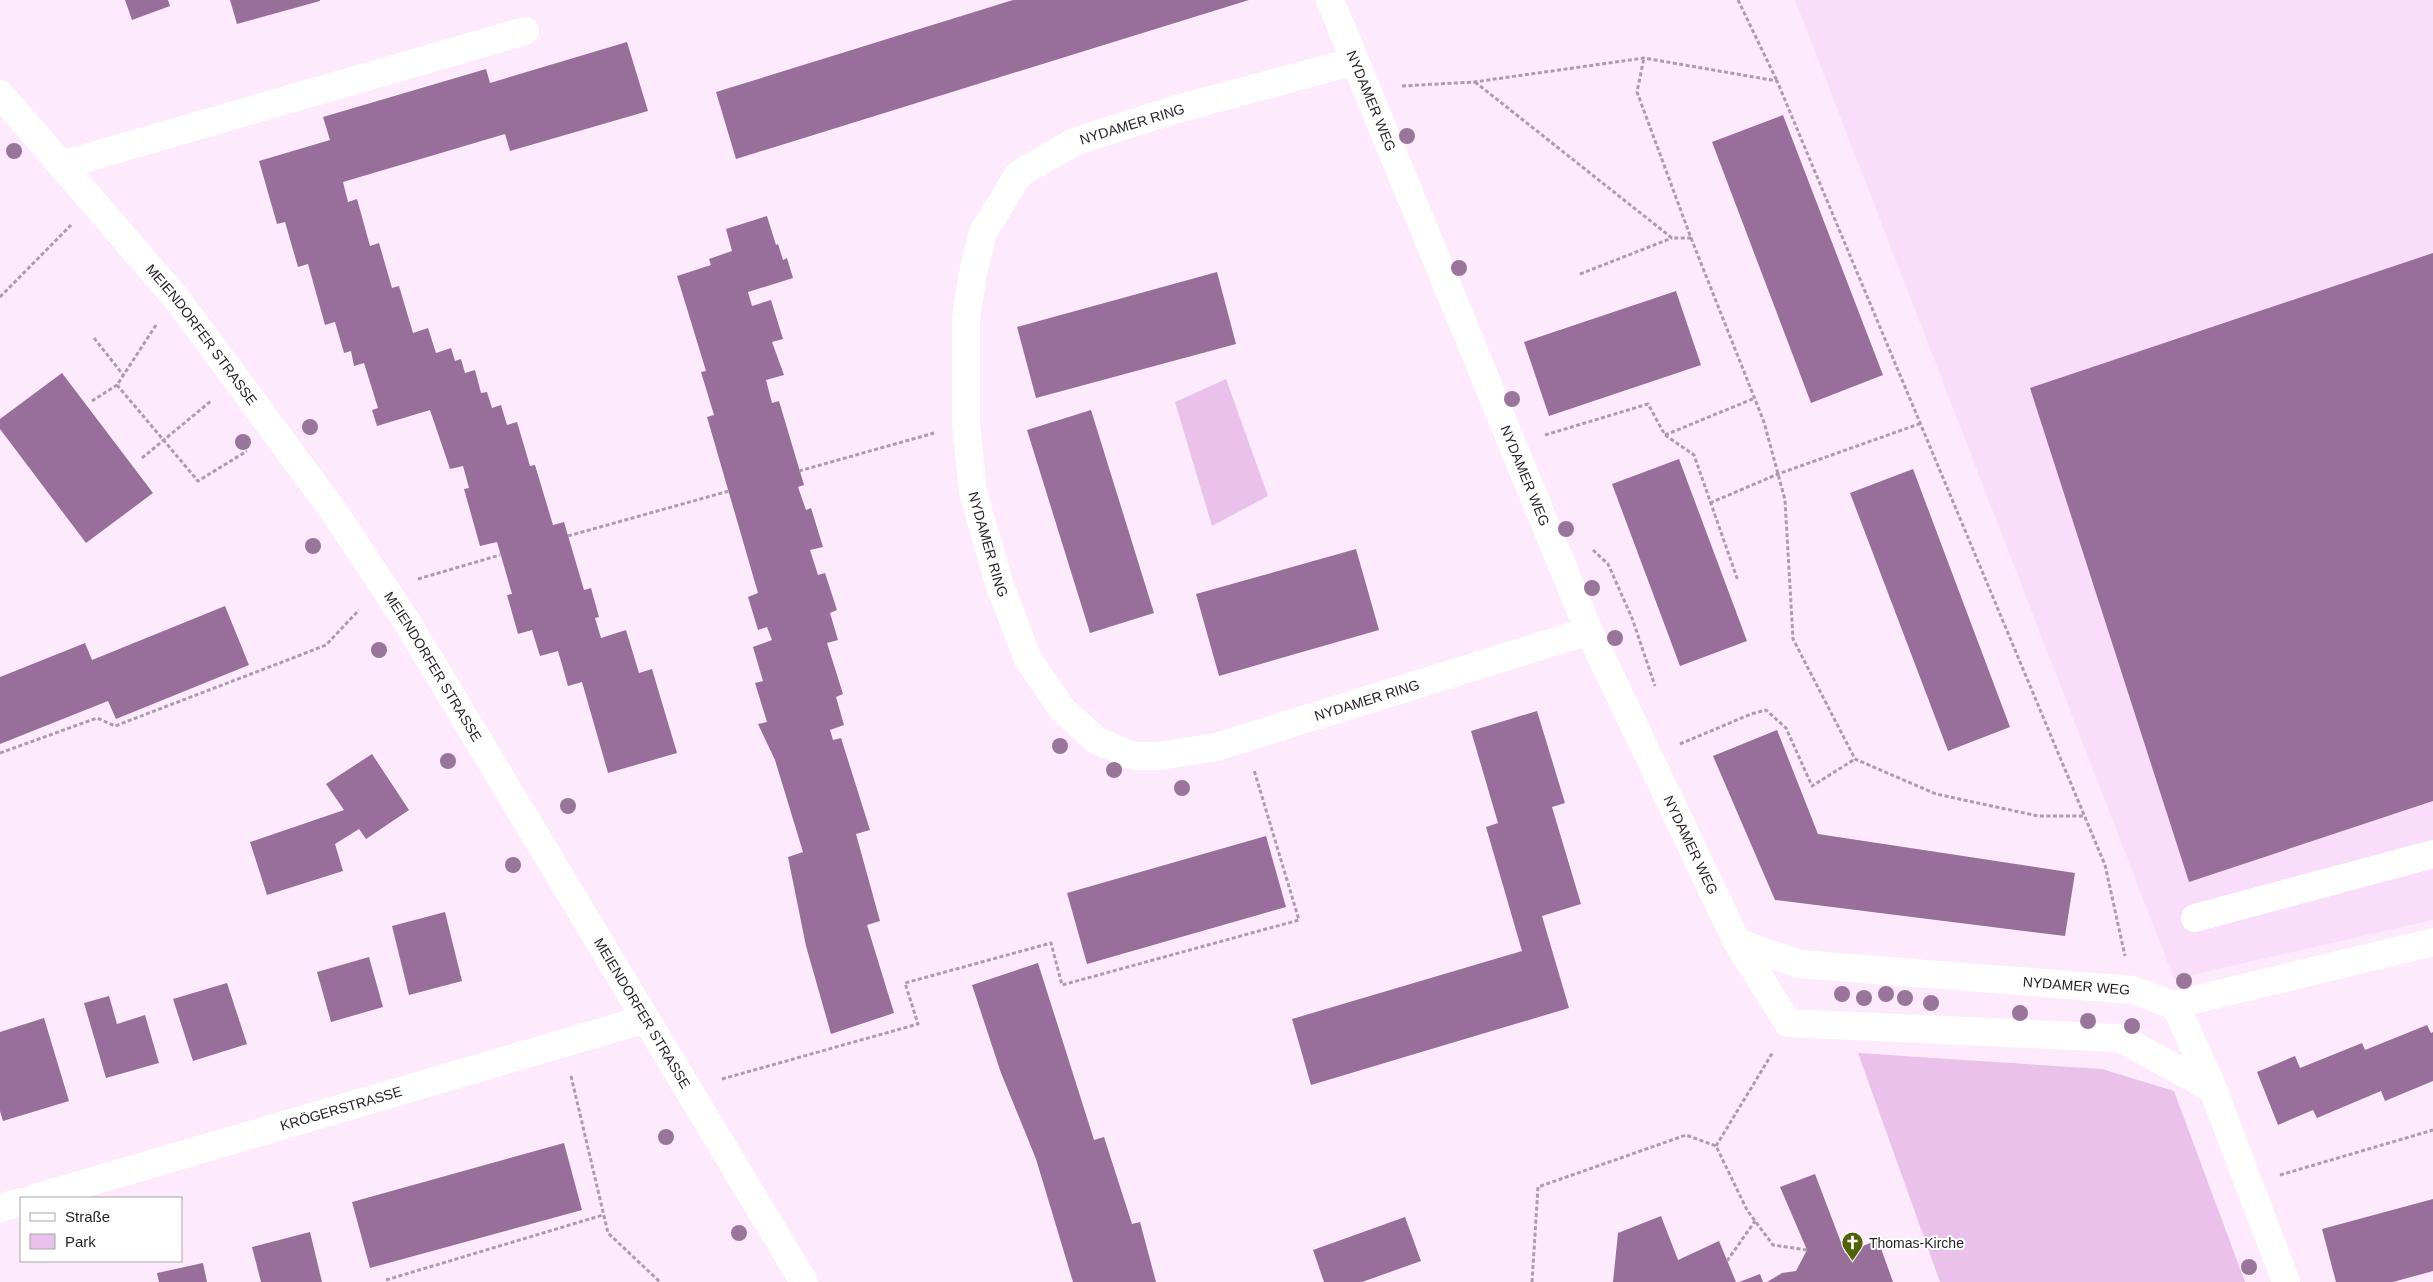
<svg xmlns="http://www.w3.org/2000/svg" width="2433" height="1282" font-family="Helvetica,sans-serif">
<style>
.built{fill:#f9ddfa}
.green{fill:#e9c1eb}
.building{fill:#986f9b}
.lines{fill:none;stroke-linecap:round;stroke-linejoin:round}
.path{stroke:#ab9dab;stroke-width:3;stroke-dasharray:4 2.5;stroke-linecap:butt}
.minor{stroke:#fff;stroke-width:28}
.major{stroke:#fff;stroke-width:28}
.tree{fill:#99749b}
.labels{text-anchor:middle;dominant-baseline:central;stroke-width:4;stroke-linejoin:round;paint-order:stroke}
.street-label{font-size:14px;fill:#251d25;stroke:#fff}
.poi-label{font-size:14px;fill:#251d25;stroke:#fff;text-anchor:start}
</style>
<rect width="100%" height="100%" fill="#fdebfd"/>
<path class="built" d="M 1795,0 L 2433,0 L 2433,920 L 2174,979 Z"/>
<g class="green">
<path d="M 1226,379 L 1268,496 L 1212,526 L 1175,402 Z"/>
<path d="M 1858,1053 L 2102,1069 L 2174,1091 L 2245,1282 L 1940,1282 Z"/>
</g>
<g class="building">
<path d="M 125,0 L 168,0 L 170,6 L 132,20 Z"/>
<path d="M 230,0 L 320,0 L 320,1 L 237,24 Z"/>
<path d="M 1013,0 L 1249,0 L 736,159 L 716,92 Z"/>
<path d="M 627,42 L 648,111 L 510,151 L 505,134 L 343,182 L 348,202 L 357,199 L 370,246 L 379,243 L 392,288 L 399,286 L 413,333 L 428,328 L 436,353 L 451,348 L 455,361 L 461,359 L 465,373 L 475,370 L 481,393 L 487,392 L 492,408 L 501,405 L 507,425 L 517,422 L 530,466 L 535,465 L 553,525 L 564,522 L 584,590 L 591,588 L 599,617 L 595,618 L 601,638 L 626,630 L 639,673 L 652,669 L 677,753 L 608,773 L 582,682 L 568,686 L 558,651 L 540,656 L 532,630 L 518,634 L 507,595 L 512,594 L 497,542 L 480,546 L 464,489 L 469,488 L 463,466 L 450,469 L 430,410 L 377,426 L 372,410 L 378,408 L 364,363 L 354,366 L 351,351 L 344,353 L 335,322 L 325,325 L 308,264 L 298,267 L 285,222 L 277,224 L 259,161 L 330,140 L 323,117 L 486,69 L 490,83 Z"/>
<path d="M 1783,115 L 1883,375 L 1811,403 L 1712,142 Z"/>
<path d="M 767,216 L 776,245 L 778,244 L 783,260 L 787,258 L 793,278 L 748,292 L 752,306 L 771,300 L 783,339 L 772,342 L 784,375 L 766,380 L 772,403 L 779,401 L 804,485 L 798,487 L 806,510 L 811,508 L 823,547 L 810,550 L 818,575 L 825,573 L 837,610 L 830,613 L 838,640 L 827,643 L 843,694 L 836,697 L 844,725 L 830,730 L 833,740 L 841,738 L 870,830 L 856,834 L 880,921 L 867,925 L 894,1013 L 831,1034 L 806,946 L 788,857 L 803,852 L 775,760 L 758,724 L 767,722 L 755,683 L 763,681 L 753,647 L 772,640 L 767,627 L 758,630 L 748,597 L 758,593 L 707,417 L 714,415 L 701,372 L 706,371 L 677,276 L 711,265 L 709,259 L 732,251 L 726,229 Z"/>
<path d="M 2433,253 L 2433,801 L 2189,882 L 2030,388 Z"/>
<path d="M 1217,272 L 1236,344 L 1036,398 L 1017,327 Z"/>
<path d="M 1676,291 L 1701,365 L 1549,416 L 1524,342 Z"/>
<path d="M 62,373 L 153,493 L 86,543 L 0,429 L 0,419 Z"/>
<path d="M 1091,410 L 1154,613 L 1090,633 L 1027,430 Z"/>
<path d="M 1679,459 L 1747,641 L 1680,666 L 1612,484 Z"/>
<path d="M 1913,469 L 2010,727 L 1948,751 L 1850,493 Z"/>
<path d="M 1356,549 L 1379,630 L 1219,676 L 1196,594 Z"/>
<path d="M 225,606 L 249,665 L 116,719 L 108,701 L 0,744 L 0,677 L 85,643 L 92,660 Z"/>
<path d="M 1537,711 L 1565,803 L 1552,807 L 1581,904 L 1542,916 L 1569,1008 L 1311,1085 L 1292,1019 L 1522,951 L 1486,827 L 1498,823 L 1471,731 Z"/>
<path d="M 1777,730 L 1818,834 L 2075,873 L 2065,936 L 1775,900 L 1713,756 Z"/>
<path d="M 372,754 L 409,810 L 366,839 L 359,829 L 335,844 L 343,871 L 267,895 L 250,842 L 344,810 L 326,784 Z"/>
<path d="M 1266,836 L 1286,907 L 1087,964 L 1067,893 Z"/>
<path d="M 445,912 L 462,981 L 409,995 L 392,926 Z"/>
<path d="M 369,957 L 383,1007 L 331,1022 L 317,972 Z"/>
<path d="M 1038,963 L 1094,1140 L 1104,1137 L 1132,1224 L 1140,1222 L 1156,1282 L 1073,1282 L 1036,1159 L 1001,1073 L 972,985 Z"/>
<path d="M 227,983 L 247,1044 L 193,1061 L 173,999 Z"/>
<path d="M 109,996 L 117,1024 L 145,1015 L 159,1063 L 106,1078 L 84,1003 Z"/>
<path d="M 44,1018 L 69,1101 L 3,1121 L 0,1111 L 0,1032 Z"/>
<path d="M 2427,1025 L 2431,1033 L 2433,1032 L 2433,1081 L 2385,1101 L 2381,1091 L 2317,1118 L 2313,1110 L 2278,1125 L 2257,1072 L 2295,1056 L 2300,1068 L 2362,1043 L 2365,1050 Z"/>
<path d="M 564,1143 L 582,1210 L 370,1268 L 352,1202 Z"/>
<path d="M 1815,1174 L 1845,1253 L 1878,1240 L 1893,1282 L 1767,1282 L 1782,1273 L 1796,1271 L 1807,1250 L 1780,1187 Z"/>
<path d="M 2433,1199 L 2433,1271 L 2393,1282 L 2336,1282 L 2322,1229 Z"/>
<path d="M 1661,1216 L 1678,1260 L 1719,1241 L 1736,1282 L 1613,1282 L 1618,1233 Z"/>
<path d="M 1405,1217 L 1421,1261 L 1362,1282 L 1324,1282 L 1313,1250 Z"/>
<path d="M 310,1232 L 322,1282 L 261,1282 L 252,1247 Z"/>
<path d="M 203,1263 L 207,1282 L 159,1282 L 157,1273 Z"/>
<path d="M 1760,1274 L 1763,1282 L 1739,1282 Z"/>
</g>
<g class="lines">
<g class="path">
<path d="M 1738,0 L 1777,81"/>
<path d="M 1475,82 L 1672,238 L 1691,238 L 1637,92 L 1644,58"/>
<path d="M 1402,86 L 1474,82 L 1644,58 L 1777,81 L 2105,865 L 2125,956"/>
<path d="M 1691,238 L 1764,422 L 1785,500 L 1793,639 L 1855,759 L 1936,794 L 2038,816 L 2084,816"/>
<path d="M 1580,274 L 1672,238"/>
<path d="M 0,297 L 71,225"/>
<path d="M 156,325 L 117,385 L 198,481 L 247,451"/>
<path d="M 94,338 L 124,376"/>
<path d="M 92,401 L 117,385"/>
<path d="M 1545,435 L 1648,404 L 1665,435 L 1694,455 L 1738,581"/>
<path d="M 1665,435 L 1755,398"/>
<path d="M 142,458 L 211,401"/>
<path d="M 799,471 L 934,433"/>
<path d="M 1710,503 L 1778,474 L 1919,424"/>
<path d="M 568,536 L 729,491"/>
<path d="M 1593,550 L 1608,564 L 1632,618 L 1655,686"/>
<path d="M 418,579 L 500,555"/>
<path d="M 1680,744 L 1751,714 L 1766,710 L 1786,728 L 1812,786 L 1855,759"/>
<path d="M 0,753 L 97,718 L 115,726 L 298,656 L 326,645 L 359,610"/>
<path d="M 571,1076 L 608,1233 L 660,1282"/>
<path d="M 722,1079 L 918,1024 L 905,983 L 1051,943 L 1062,985 L 1299,920 L 1254,770"/>
<path d="M 1716,1146 L 1773,1052"/>
<path d="M 2280,1175 L 2433,1130"/>
<path d="M 1727,1261 L 1755,1221"/>
<path d="M 386,1280 L 603,1215"/>
<path d="M 1532,1282 L 1538,1187 L 1686,1135 L 1716,1146 L 1747,1210 L 1773,1245 L 1807,1250"/>
</g>
<g class="minor">
<path id="s1" d="M 1330,0 L 1589,631 L 1737,942 L 1788,1023 L 2120,1038 L 2213,1089"/>
<path id="s2" d="M 1355,61 L 1177,109 L 1074,142 L 1019,174 L 983,232 L 973,273 L 966,318 L 966,424 L 973,492 L 999,583 L 1028,659 L 1062,709 L 1096,740 L 1133,756 L 1159,756 L 1216,747 L 1589,631"/>
<path d="M 62,165 L 525,31"/>
<path d="M 2195,918 L 2433,854"/>
<path id="s3" d="M 1737,942 L 1799,964 L 2133,990 L 2173,1005 L 2177,1009 L 2213,1089 L 2286,1282"/>
<path d="M 2173,1005 L 2433,942"/>
<path id="s4" d="M 35,1198 L 646,1019"/>
<path d="M 0,1208 L 21,1202"/>
</g>
<path class="major" id="s5" d="M 0,94 L 177,299 L 332,509 L 407,622 L 804,1282"/>
</g>
<g class="tree">
<circle cx="1407" cy="136" r="8"/>
<circle cx="14" cy="151" r="8"/>
<circle cx="1459" cy="268" r="8"/>
<circle cx="1512" cy="399" r="8"/>
<circle cx="310" cy="427" r="8"/>
<circle cx="243" cy="442" r="8"/>
<circle cx="1566" cy="529" r="8"/>
<circle cx="313" cy="546" r="8"/>
<circle cx="1592" cy="588" r="8"/>
<circle cx="1615" cy="638" r="8"/>
<circle cx="379" cy="650" r="8"/>
<circle cx="1060" cy="746" r="8"/>
<circle cx="448" cy="761" r="8"/>
<circle cx="1114" cy="770" r="8"/>
<circle cx="1182" cy="788" r="8"/>
<circle cx="568" cy="806" r="8"/>
<circle cx="513" cy="865" r="8"/>
<circle cx="2184" cy="981" r="8"/>
<circle cx="1842" cy="994" r="8"/>
<circle cx="1886" cy="994" r="8"/>
<circle cx="1864" cy="998" r="8"/>
<circle cx="1905" cy="998" r="8"/>
<circle cx="1931" cy="1003" r="8"/>
<circle cx="2020" cy="1013" r="8"/>
<circle cx="2088" cy="1021" r="8"/>
<circle cx="2132" cy="1026" r="8"/>
<circle cx="666" cy="1137" r="8"/>
<circle cx="739" cy="1233" r="8"/>
<circle cx="2249" cy="1267" r="8"/>
</g>
<defs>
<symbol id="church-pin" viewBox="-11 -11 22 30"><path d="M0 17L-7.5 6A9.5 9.5 0 1 1 7.5 6Z" fill="#516209" stroke="#fff"/><path d="M-1.2-6h2.4v3.5h3.3v2.4h-3.3V6h-2.4V-.1h-3.3v-2.4h3.3Z" fill="#fff"/></symbol>
</defs>
<g fill-rule="evenodd">
<use href="#church-pin" x="1840" y="1230" width="25" height="34"/>
</g>
<g class="labels">
<g class="street-label">
<text stroke="none"><textPath href="#s1" startOffset="109">NYDAMER WEG</textPath></text>
<text transform="translate(1132 124) rotate(-17)">NYDAMER RING</text>
<text stroke="none"><textPath href="#s5" startOffset="314">MEIENDORFER STRASSE</textPath></text>
<text stroke="none"><textPath href="#s1" startOffset="514">NYDAMER WEG</textPath></text>
<text stroke="none"><textPath href="#s2" startOffset="741">NYDAMER RING</textPath></text>
<text stroke="none"><textPath href="#s5" startOffset="719">MEIENDORFER STRASSE</textPath></text>
<text stroke="none"><textPath href="#s2" startOffset="1251">NYDAMER RING</textPath></text>
<text stroke="none"><textPath href="#s1" startOffset="919">NYDAMER WEG</textPath></text>
<text stroke="none"><textPath href="#s3" startOffset="344">NYDAMER WEG</textPath></text>
<text stroke="none"><textPath href="#s5" startOffset="1124">MEIENDORFER STRASSE</textPath></text>
<text stroke="none"><textPath href="#s4" startOffset="319">KRÖGERSTRASSE</textPath></text>
</g>
<g class="poi-label">
<text x="1869" y="1243">Thomas-Kirche</text>
</g>
</g>
<rect x="20" y="1197" width="162" height="65" fill="#ffffff" stroke="#a8a5a8"/>
<rect x="30" y="1213" width="25" height="8" fill="#ffffff" stroke="#a8a5a8"/>
<text x="65" y="1222" font-size="15" fill="#251d25">Straße</text>
<rect x="30" y="1234" width="25" height="15" fill="#e9c1eb" stroke="#a8a5a8"/>
<text x="65" y="1247" font-size="15" fill="#251d25">Park</text>
</svg>
